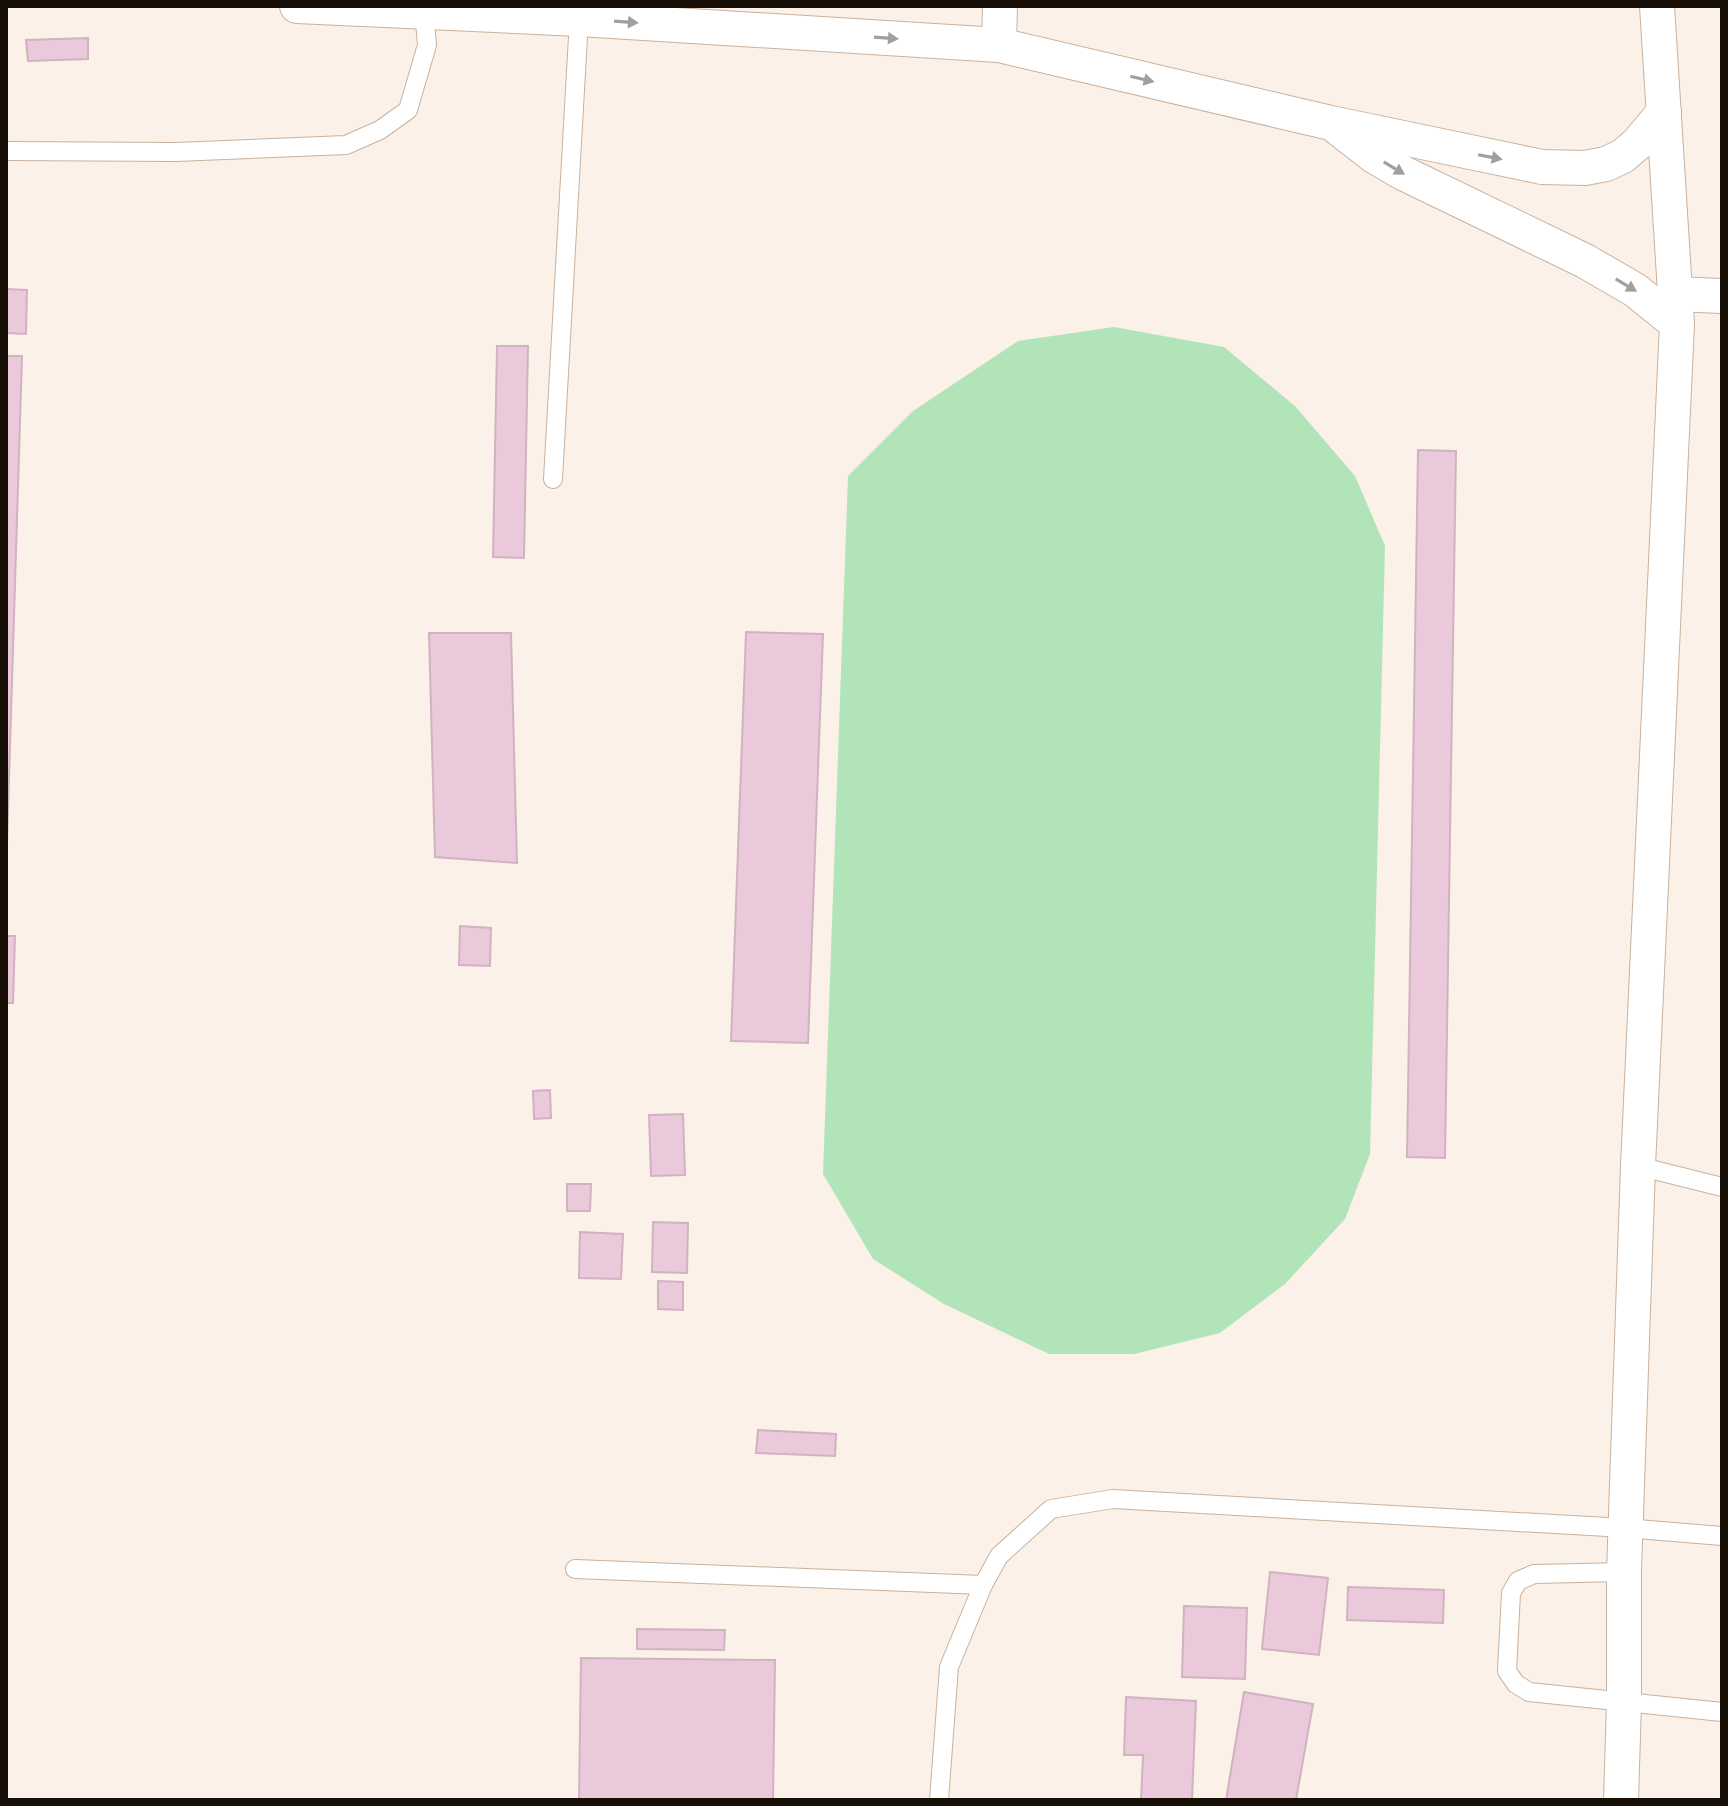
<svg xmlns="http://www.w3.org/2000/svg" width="1728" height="1806" font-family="'Roboto Serif',serif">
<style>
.green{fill:#b1e4b8}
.building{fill:#eac9da;stroke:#d1b2c1;stroke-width:2}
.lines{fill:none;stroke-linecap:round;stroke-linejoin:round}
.service-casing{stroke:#cab19b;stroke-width:20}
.minor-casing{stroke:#cab19b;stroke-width:36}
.service{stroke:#fff;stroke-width:18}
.minor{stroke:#fff;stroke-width:34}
.oneway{fill:#a39f9c}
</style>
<rect width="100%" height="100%" fill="#fcf1e8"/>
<path class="green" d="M 1114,327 L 1224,347 L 1295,406 L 1355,476 L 1385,546 L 1370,1154 L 1345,1219 L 1285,1284 L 1220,1333 L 1134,1354 L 1049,1354 L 944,1304 L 873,1259 L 823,1174 L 848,476 L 913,411 L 1018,341 Z"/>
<g class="building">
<path d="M 88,38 L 88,59 L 28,61 L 26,40 Z"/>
<path d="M 6,289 L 27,290 L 26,334 L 6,333 Z"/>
<path d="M 497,346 L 528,346 L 524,558 L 493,557 Z"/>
<path d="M 6,356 L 22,356 L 6,877 Z"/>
<path d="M 1418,450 L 1456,451 L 1445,1158 L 1407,1157 Z"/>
<path d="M 746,632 L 823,634 L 808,1043 L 731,1041 Z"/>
<path d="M 429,633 L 511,633 L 517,863 L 435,857 Z"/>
<path d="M 460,926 L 491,928 L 490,966 L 459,965 Z"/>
<path d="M 6,936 L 15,936 L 13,1003 L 6,1003 Z"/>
<path d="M 550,1090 L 551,1118 L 534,1119 L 533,1091 Z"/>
<path d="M 683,1114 L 685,1175 L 651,1176 L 649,1115 Z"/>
<path d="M 567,1184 L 591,1184 L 590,1211 L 567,1211 Z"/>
<path d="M 653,1222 L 688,1223 L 687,1273 L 652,1272 Z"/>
<path d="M 580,1232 L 623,1234 L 621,1279 L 579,1278 Z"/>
<path d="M 658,1281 L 683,1282 L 683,1310 L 658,1309 Z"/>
<path d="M 758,1430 L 836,1434 L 835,1456 L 756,1453 Z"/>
<path d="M 1270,1572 L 1328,1578 L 1319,1655 L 1262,1649 Z"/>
<path d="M 1348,1587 L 1444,1590 L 1443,1623 L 1347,1620 Z"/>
<path d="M 1184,1606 L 1247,1608 L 1245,1679 L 1182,1677 Z"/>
<path d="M 637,1629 L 725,1630 L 724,1650 L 637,1649 Z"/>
<path d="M 581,1658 L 775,1660 L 773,1800 L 579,1800 Z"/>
<path d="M 1244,1692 L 1313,1704 L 1296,1800 L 1226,1800 Z"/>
<path d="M 1126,1697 L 1196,1701 L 1192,1800 L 1141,1800 L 1143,1755 L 1124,1755 Z"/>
</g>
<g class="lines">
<defs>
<g id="service">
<path d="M 6,151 L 176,152 L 346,145 L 380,130 L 408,110 L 427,45 L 424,11"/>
<path d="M 553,479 L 579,19"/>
<path d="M 1638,1166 L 1722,1187"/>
<path d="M 575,1569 L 983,1585"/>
<path d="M 1624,1572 L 1534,1574 L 1518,1581 L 1511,1593 L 1507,1671 L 1516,1684 L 1529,1692 L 1722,1712"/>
<path d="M 939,1800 L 949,1667 L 983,1585 L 999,1556 L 1051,1509 L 1113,1499 L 1625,1528 L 1722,1536"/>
</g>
<g id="minor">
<path d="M 297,6 L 579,19 L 999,45 L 1331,123 L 1542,167 L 1585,168 L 1606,164 L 1623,156 L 1638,143 L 1664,112"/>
<path d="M 999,45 L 1000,6"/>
<path d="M 1338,128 L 1374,156 L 1403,173 L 1585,261 L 1635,290 L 1677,324"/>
<path d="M 1675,294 L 1722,296"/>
<path d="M 1621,1800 L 1624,1703 L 1624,1572 L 1638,1166 L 1677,324 L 1657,6"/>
</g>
</defs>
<use href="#service" class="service-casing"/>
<use href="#minor" class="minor-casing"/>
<use href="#service" class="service"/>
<use href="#minor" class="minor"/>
</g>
<defs><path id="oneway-solid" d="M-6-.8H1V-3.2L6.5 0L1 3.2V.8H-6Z" transform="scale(2)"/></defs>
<g class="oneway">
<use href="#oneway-solid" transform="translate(626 22) rotate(4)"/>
<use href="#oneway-solid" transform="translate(886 38) rotate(4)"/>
<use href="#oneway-solid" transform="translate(1142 79) rotate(13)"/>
<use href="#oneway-solid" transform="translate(1490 157) rotate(11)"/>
<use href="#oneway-solid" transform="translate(1394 168) rotate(31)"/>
<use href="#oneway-solid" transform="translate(1626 285) rotate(31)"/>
</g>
<rect width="1728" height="1806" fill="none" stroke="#180f07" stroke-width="16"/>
</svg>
